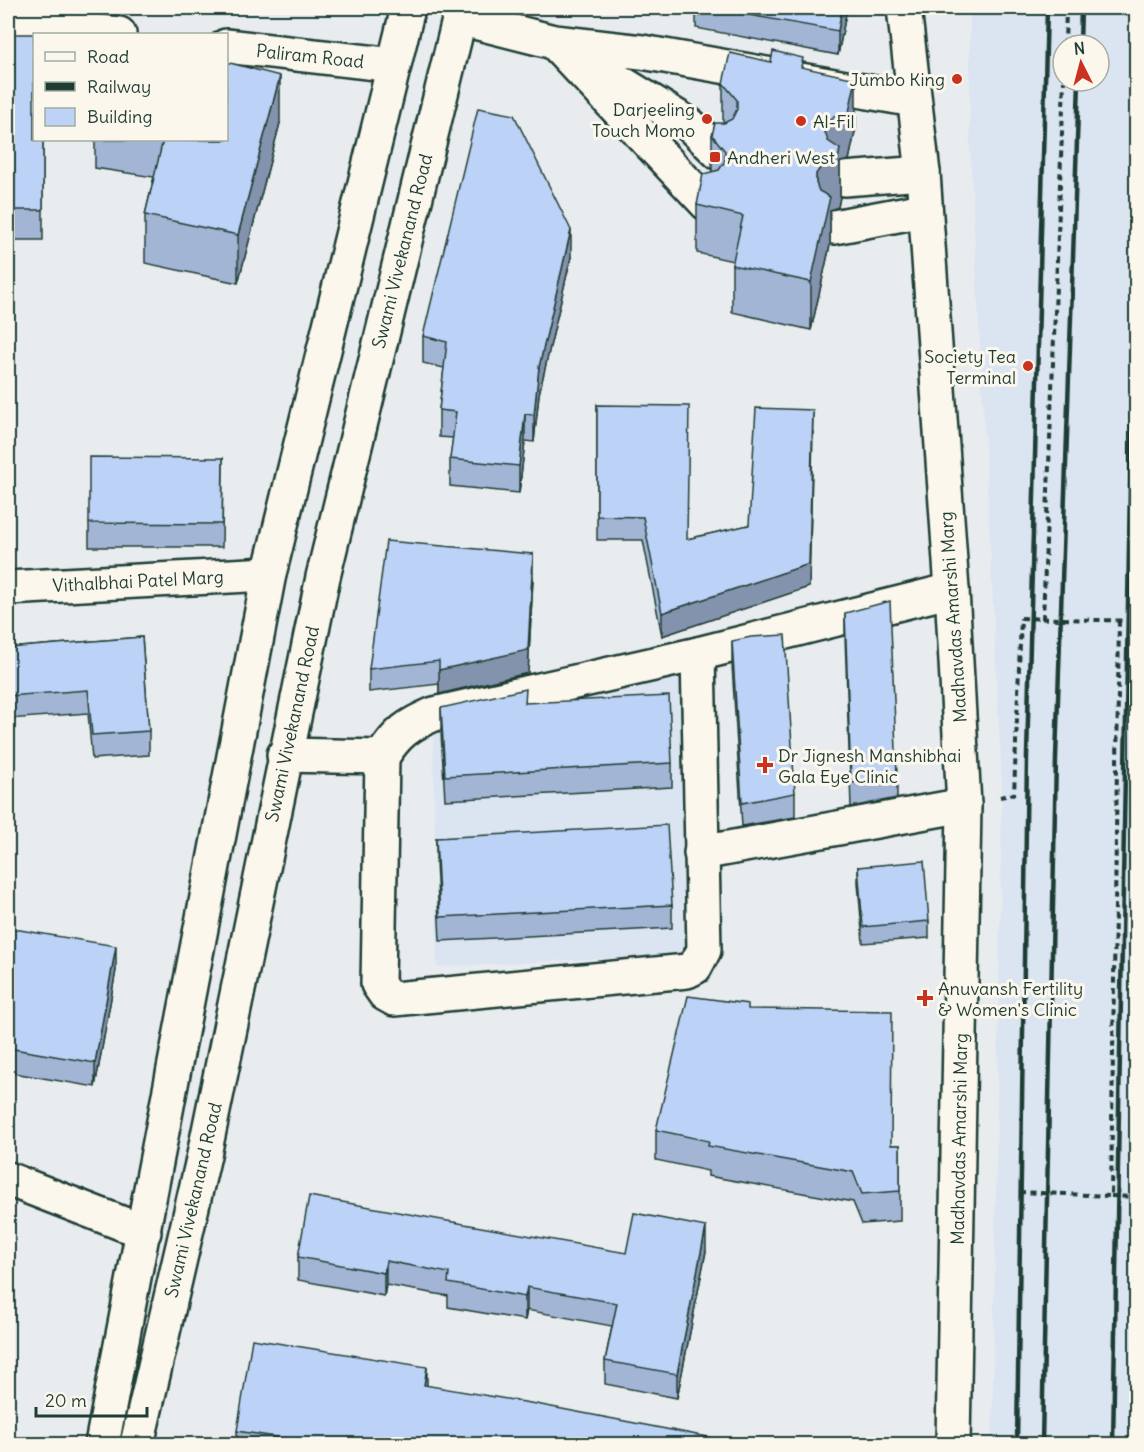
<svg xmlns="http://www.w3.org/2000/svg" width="1144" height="1452" font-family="Delius,sans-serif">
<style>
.built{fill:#dbe4f1;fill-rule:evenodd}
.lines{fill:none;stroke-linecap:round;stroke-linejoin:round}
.minor-casing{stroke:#1f3d34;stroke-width:38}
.major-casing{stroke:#1f3d34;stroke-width:38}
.path{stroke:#1f3d34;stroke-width:4;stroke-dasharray:6 4.5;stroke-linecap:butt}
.minor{stroke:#fbf7ec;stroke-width:33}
.major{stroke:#fbf7ec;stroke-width:33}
.rail{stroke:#1f3d34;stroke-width:4.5}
.path-bridge{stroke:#1f3d34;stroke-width:4;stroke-dasharray:6 4.5;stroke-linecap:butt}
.wall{fill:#a3b5d4;stroke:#1f3d34;stroke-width:1.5}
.shaded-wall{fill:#8493ad;stroke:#1f3d34;stroke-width:1.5}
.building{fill:#bdd2f7;stroke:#1f3d34;stroke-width:1.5}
.poi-dot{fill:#c8321e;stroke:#fbf7ec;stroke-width:2}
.labels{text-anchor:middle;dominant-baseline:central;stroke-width:6;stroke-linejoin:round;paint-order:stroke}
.street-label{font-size:18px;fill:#1f3d34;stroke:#fbf7ec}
.poi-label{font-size:18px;fill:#1f3d34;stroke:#fbf7ec;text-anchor:start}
</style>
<rect width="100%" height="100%" fill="#e8ecef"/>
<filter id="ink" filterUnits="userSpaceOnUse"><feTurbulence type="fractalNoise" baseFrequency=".0167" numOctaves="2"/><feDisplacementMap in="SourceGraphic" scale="12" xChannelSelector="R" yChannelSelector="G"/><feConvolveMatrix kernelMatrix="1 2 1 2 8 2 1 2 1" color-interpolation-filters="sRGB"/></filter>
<g filter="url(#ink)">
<g class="built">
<path d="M 970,8 L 1136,8 L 1136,1444 L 992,1444 L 1002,786 L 970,145 ZM 1063,45 L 1099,45 L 1099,81 L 1063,81 Z"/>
<path d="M 682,674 L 691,954 L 437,967 L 433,726 Z"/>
</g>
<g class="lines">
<defs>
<g id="minor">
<path d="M 904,8 L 923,173 L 952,590 L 964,805 L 953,1444"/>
<path d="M 459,18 L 554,42 L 642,52 L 914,100"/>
<path d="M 8,22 L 119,34"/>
<path d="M 554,42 L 707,204"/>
<path d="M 226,46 L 394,65"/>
<path d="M 589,63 L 690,125 L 719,153"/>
<path d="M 844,179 L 923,173"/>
<path d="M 834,227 L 924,210"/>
<path d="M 8,588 L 269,574"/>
<path d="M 284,755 L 382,757 C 397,733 408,725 434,714 L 698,654 L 952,590"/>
<path d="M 382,757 L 378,984 L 385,994 L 394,999 L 687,971 L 695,967 L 704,950 L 698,654"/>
<path d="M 701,853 L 964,805"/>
<path d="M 8,1179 L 144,1232"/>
</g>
<g id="major">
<path d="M 102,1444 L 269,574 L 408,8"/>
<path d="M 137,1444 L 204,1155 L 323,577 L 462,8"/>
</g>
</defs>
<use href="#minor" class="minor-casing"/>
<use href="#major" class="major-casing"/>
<g class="path">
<path d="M 1065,45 L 1066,8"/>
<path d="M 1043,619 L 1064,81"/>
<path d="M 1000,797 L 1014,794 L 1021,618"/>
</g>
<use href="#minor" class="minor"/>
<use href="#major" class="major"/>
<g class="rail">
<path d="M 1080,45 L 1081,8"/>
<path d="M 1017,1444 L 1027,756 L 1047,8"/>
<path d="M 1042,1444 L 1056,758 L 1079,81"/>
<path d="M 1113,1444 L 1136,156"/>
</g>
<g class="path-bridge">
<path d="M 1021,618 L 1136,621"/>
<path d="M 1019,1192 L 1111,1196 L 1119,620"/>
<path d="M 1111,1196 L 1136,1197"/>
</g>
</g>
<g class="wall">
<path d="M 696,8 L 847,8 L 838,55 L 696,28 Z"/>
<path d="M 8,34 L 43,140 L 43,240 L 8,240 Z"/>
<path d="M 803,68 L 856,127 L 849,160 L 840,162 L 840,197 L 838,207 L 830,210 L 830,245 L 811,330 L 732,312 L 732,265 L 733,261 L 697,253 L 697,205 L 712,172 L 712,135 L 723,123 L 723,83 Z"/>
<path d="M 280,123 L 238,283 L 145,263 L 145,215 L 154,177 L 95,168 L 95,140 L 226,140 Z"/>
<path d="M 571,257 L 539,394 L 534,442 L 525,441 L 519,493 L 450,486 L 450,459 L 453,438 L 439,437 L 439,410 L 444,368 L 423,363 L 423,336 Z"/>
<path d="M 597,405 L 687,539 L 749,525 L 813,433 L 809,587 L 662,636 L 643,540 L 597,540 Z"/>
<path d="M 223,458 L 222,547 L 89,547 L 89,523 Z"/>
<path d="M 533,578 L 528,673 L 439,694 L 439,684 L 369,692 L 369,669 Z"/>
<path d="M 845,613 L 897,775 L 897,798 L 851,807 L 845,636 Z"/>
<path d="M 142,637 L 149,731 L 149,755 L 92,759 L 88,713 L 8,719 L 8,648 Z"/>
<path d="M 732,641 L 795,793 L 795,817 L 742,826 L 732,665 Z"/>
<path d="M 526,703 L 672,763 L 672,787 L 445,800 L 441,732 L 441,708 Z"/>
<path d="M 436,838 L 672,905 L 672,928 L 440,941 L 436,861 Z"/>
<path d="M 858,867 L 929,921 L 929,938 L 863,943 L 858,883 Z"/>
<path d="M 8,928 L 116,970 L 95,1087 L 8,1072 Z"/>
<path d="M 748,1009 L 892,1145 L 900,1145 L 900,1221 L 862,1224 L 853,1202 L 708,1176 L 708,1171 L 656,1160 L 656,1130 Z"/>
<path d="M 706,1251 L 677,1398 L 605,1384 L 605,1361 L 612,1326 L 527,1310 L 525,1320 L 448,1307 L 448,1296 L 386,1285 L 384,1296 L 298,1280 L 298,1257 L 626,1253 Z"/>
<path d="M 427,1386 L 744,1444 L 237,1444 L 237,1431 Z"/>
</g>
<g class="shaded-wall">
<path d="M 842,8 L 847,8 L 838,55 L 838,31 Z"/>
<path d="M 280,76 L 280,123 L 238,283 L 238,235 Z"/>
<path d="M 856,79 L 856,127 L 849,160 L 840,162 L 840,197 L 838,207 L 830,210 L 830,245 L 811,330 L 811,282 L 816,221 L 816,174 L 827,124 Z"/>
<path d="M 571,230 L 571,257 L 539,394 L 534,442 L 534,415 L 539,367 Z"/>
<path d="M 813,410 L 809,587 L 662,636 L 662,613 L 809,564 Z"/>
<path d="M 525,414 L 525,441 L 519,493 L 519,466 Z"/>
<path d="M 533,554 L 533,578 L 528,673 L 439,694 L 439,670 Z"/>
<path d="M 116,946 L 116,970 L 95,1087 L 95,1063 Z"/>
<path d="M 706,1227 L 706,1251 L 677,1398 L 677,1374 Z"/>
<path d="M 10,1247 L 10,1277 L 8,1285 L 8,1255 Z"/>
<path d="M 386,1261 L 386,1285 L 384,1296 L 384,1273 Z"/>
<path d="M 527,1287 L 527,1310 L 525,1320 L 525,1297 Z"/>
<path d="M 427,1367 L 427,1397 L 424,1385 Z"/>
</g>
<g class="building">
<path d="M 711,8 L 842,8 L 838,31 Z"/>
<path d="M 8,34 L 43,34 L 34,34 L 34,140 L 43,140 L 43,210 L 8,210 Z"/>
<path d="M 773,51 L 803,58 L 801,67 L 856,79 L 849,112 L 834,116 L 827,124 L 825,132 L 828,141 L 840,149 L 838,159 L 822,165 L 816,174 L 816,183 L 819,191 L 830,197 L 811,282 L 732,265 L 743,216 L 697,205 L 703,174 L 719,170 L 725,161 L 725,151 L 712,135 L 715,123 L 724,123 L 732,119 L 737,109 L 737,100 L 723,83 L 730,53 L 771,62 Z"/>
<path d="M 226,62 L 280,76 L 238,235 L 145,215 L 163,140 L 226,140 Z"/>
<path d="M 478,108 L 514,115 L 571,230 L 539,367 L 534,415 L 525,414 L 519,466 L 450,459 L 456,412 L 439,410 L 447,342 L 423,336 Z"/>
<path d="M 597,405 L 689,406 L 687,539 L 749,525 L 756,408 L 813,410 L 809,564 L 662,613 L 643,517 L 597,516 Z"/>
<path d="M 89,457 L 223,458 L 222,524 L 89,523 Z"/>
<path d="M 386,541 L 533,554 L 528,650 L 439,670 L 439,661 L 369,669 Z"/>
<path d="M 890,601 L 897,775 L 851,783 L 845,613 Z"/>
<path d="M 785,635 L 795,793 L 742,803 L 732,641 L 751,637 Z"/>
<path d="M 142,637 L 149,731 L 92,735 L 88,690 L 8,696 L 8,648 Z"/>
<path d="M 526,689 L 525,703 L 669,696 L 672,763 L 445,776 L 441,708 Z"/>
<path d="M 667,825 L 672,905 L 440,917 L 436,838 Z"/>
<path d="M 924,861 L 929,921 L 863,927 L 858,867 Z"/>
<path d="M 8,928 L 116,946 L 95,1063 L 8,1048 Z"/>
<path d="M 688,996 L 748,1004 L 748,1009 L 892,1011 L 891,1145 L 900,1145 L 900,1191 L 862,1194 L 853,1172 L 708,1146 L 709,1141 L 656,1130 Z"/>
<path d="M 309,1196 L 626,1253 L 634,1213 L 706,1227 L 677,1374 L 605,1361 L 617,1303 L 527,1287 L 525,1297 L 448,1283 L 449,1273 L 386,1261 L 384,1273 L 298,1257 Z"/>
<path d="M 8,1246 L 10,1247 L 8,1255 Z"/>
<path d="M 252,1339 L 427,1367 L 424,1385 L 536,1404 L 744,1444 L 321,1444 L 237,1431 Z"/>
</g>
</g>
<g class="poi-dot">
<circle cx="957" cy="79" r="6"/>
<circle cx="707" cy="119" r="6"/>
<circle cx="801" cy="121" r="6"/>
<rect x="709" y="151" width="12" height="12" rx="3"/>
<circle cx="1028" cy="366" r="6"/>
<path d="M762 756h6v6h6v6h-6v6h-6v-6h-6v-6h6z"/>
<path d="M922 989h6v6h6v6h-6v6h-6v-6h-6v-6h6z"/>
</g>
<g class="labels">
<g class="street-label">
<text transform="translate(310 56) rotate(6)">Paliram Road</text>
<text transform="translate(402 251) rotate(-76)">Swami Vivekanand Road</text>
<text transform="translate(138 581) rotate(-3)">Vithalbhai Patel Marg</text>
<text transform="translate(953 617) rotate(-94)">Madhavdas Amarshi Marg</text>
<text transform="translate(292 724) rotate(-78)">Swami Vivekanand Road</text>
<text transform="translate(959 1139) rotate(-89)">Madhavdas Amarshi Marg</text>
<text transform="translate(193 1200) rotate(-77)">Swami Vivekanand Road</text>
</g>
<g class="poi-label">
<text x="945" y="79" text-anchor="end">Jumbo King</text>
<text x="695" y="109" text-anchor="end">Darjeeling<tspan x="695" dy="21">Touch Momo</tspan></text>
<text x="813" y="121">Al-Fil</text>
<text x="727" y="157">Andheri West</text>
<text x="1016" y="356" text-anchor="end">Society Tea<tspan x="1016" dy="21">Terminal</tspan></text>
<text x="778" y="755">Dr Jignesh Manshibhai<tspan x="778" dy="21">Gala Eye Clinic</tspan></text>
<text x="938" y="988">Anuvansh Fertility<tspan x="938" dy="21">&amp; Women's Clinic</tspan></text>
</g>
</g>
<rect width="1144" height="1452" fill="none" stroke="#fbf7ec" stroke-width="30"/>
<rect x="15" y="15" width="1114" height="1422" fill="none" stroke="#1f3d34" stroke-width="2" filter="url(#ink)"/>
<rect x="33" y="33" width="195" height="108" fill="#fbf7ec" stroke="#a3ada2" stroke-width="1.5"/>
<rect x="45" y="52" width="30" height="9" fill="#fbf7ec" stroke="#a3ada2" stroke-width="1.5"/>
<text x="87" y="63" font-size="18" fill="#1f3d34">Road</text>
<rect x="45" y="82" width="30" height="9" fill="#1f3d34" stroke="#a3ada2" stroke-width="1.5"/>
<text x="87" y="93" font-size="18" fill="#1f3d34">Railway</text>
<rect x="45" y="108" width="30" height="18" fill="#bdd2f7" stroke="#a3ada2" stroke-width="1.5"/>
<text x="87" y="123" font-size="18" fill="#1f3d34">Building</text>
<g transform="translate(1081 63) rotate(354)"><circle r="28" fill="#fbf7ec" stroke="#a3ada2" stroke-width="1.5"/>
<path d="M0-4.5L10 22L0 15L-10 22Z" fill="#c8321e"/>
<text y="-9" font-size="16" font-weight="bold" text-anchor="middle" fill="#1f3d34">N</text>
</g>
<path d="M36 1407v9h111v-9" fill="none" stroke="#1f3d34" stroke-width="3"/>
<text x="45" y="1407" font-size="18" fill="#1f3d34" stroke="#fbf7ec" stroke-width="4.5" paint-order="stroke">20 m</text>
</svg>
